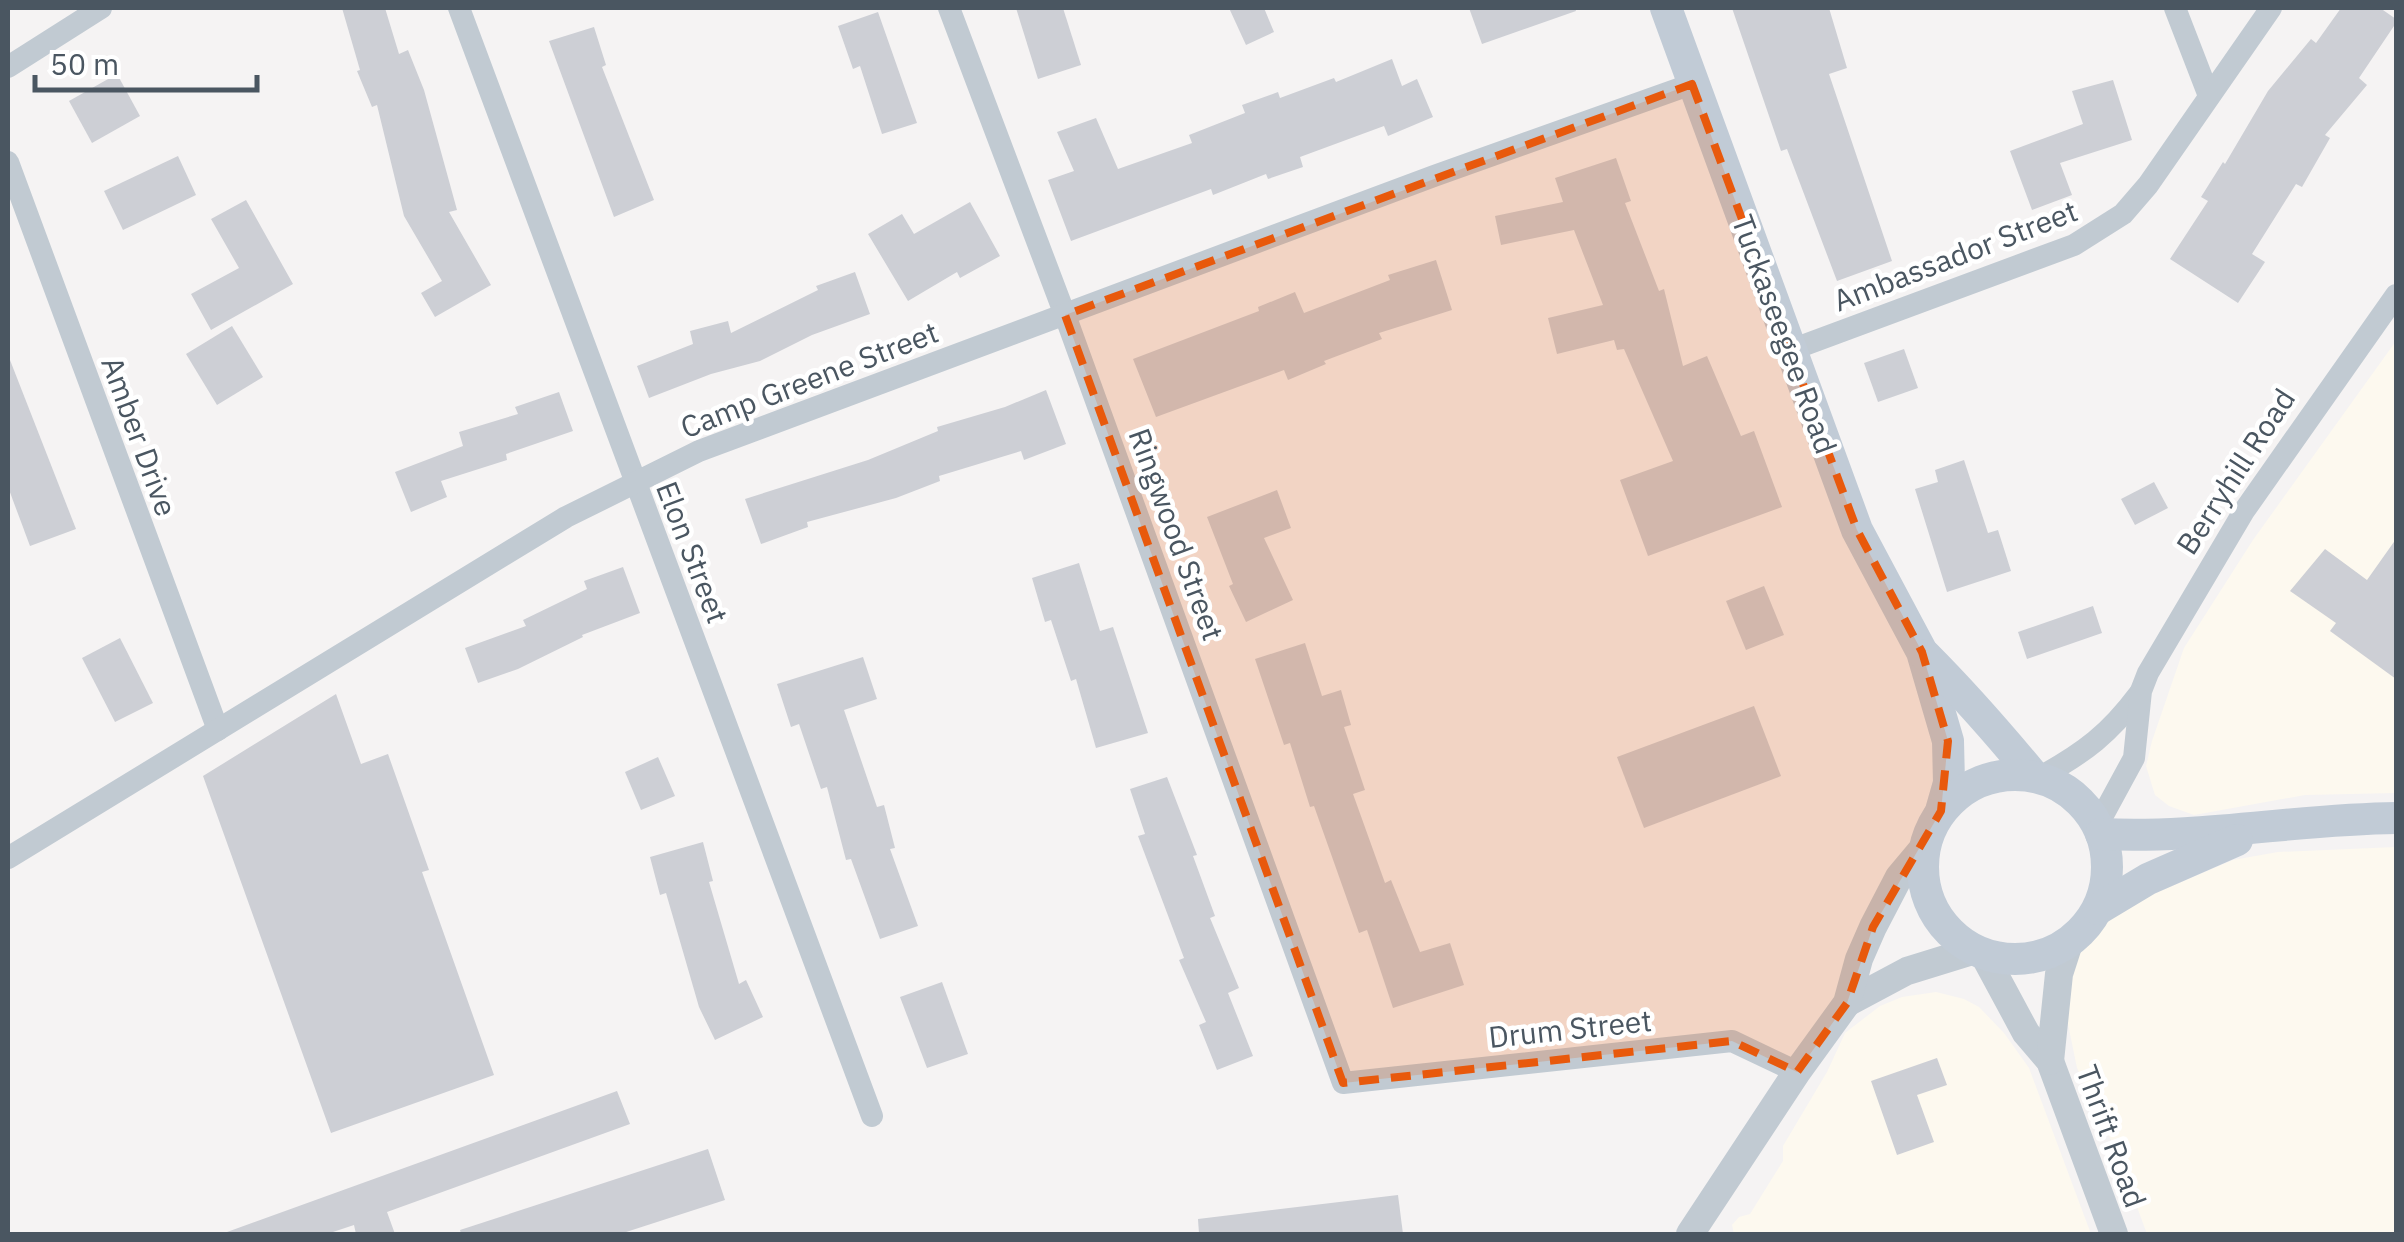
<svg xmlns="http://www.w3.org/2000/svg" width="2404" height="1242" font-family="'IBM Plex Sans',sans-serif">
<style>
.commercial{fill:#fdf9ef}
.building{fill:#cdcfd5}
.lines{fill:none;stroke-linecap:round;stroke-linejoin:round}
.minor{stroke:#c1cad2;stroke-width:22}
.tertiary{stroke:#c1cad2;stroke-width:28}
.secondary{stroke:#c1cbd6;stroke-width:32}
.marked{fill:#e8590c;fill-opacity:0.2;stroke:#e8590c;stroke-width:8;stroke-dasharray:20 12;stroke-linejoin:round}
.labels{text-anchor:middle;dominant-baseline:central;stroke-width:9;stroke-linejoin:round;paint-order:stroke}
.street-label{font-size:30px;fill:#4a5661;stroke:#fff}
</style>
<rect width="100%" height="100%" fill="#f5f3f3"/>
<g class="commercial">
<path d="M 2396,341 L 2396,793 L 2305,795 L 2194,815 L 2169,806 L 2155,795 L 2146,766 L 2152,741 L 2184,648 L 2253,540 Z"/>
<path d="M 2396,847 L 2396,1234 L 2147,1234 L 2117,1153 L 2077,1068 L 2068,1024 L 2070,978 L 2076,959 L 2089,939 L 2104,920 L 2123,907 L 2233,860 L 2278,852 Z"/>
<path d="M 1936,992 L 1964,999 L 1979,1007 L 2004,1033 L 2029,1068 L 2091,1234 L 1734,1234 L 1732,1225 L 1739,1217 L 1750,1214 L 1783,1161 L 1783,1146 L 1827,1072 L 1845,1033 L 1880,1006 L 1902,997 Z"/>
</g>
<g class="building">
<path d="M 342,8 L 385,8 L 399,54 L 408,50 L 424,90 L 457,210 L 449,212 L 491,285 L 435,317 L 421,293 L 442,281 L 404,216 L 377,105 L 372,107 L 357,71 L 360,70 Z"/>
<path d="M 1016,8 L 1063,8 L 1081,65 L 1038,79 Z"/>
<path d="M 1229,8 L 1264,8 L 1274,32 L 1246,45 Z"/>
<path d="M 1469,8 L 1575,8 L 1576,11 L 1482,44 Z"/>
<path d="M 1732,8 L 1829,8 L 1847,68 L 1829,74 L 1892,261 L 1837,281 L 1787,149 L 1781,151 Z"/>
<path d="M 2341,8 L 2380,8 L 2396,19 L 2396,23 L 2359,78 L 2367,85 L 2325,135 L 2330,138 L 2302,187 L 2296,184 L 2252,254 L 2265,262 L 2238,303 L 2170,259 L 2208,201 L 2201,197 L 2223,162 L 2225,164 L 2268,91 L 2311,39 L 2316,43 Z"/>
<path d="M 878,12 L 917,123 L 882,134 L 860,66 L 853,69 L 838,26 Z"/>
<path d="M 594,27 L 606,65 L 602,67 L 654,200 L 614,217 L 549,41 Z"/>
<path d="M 1392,59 L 1402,86 L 1417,79 L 1433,117 L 1388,136 L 1384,126 L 1300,157 L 1303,167 L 1268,179 L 1266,174 L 1213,195 L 1211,189 L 1071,241 L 1048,180 L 1074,171 L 1057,132 L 1096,118 L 1118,169 L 1192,143 L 1189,135 L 1245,113 L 1242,105 L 1278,92 L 1280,98 L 1334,78 L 1336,82 Z"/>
<path d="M 117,74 L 140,116 L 92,143 L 69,101 Z"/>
<path d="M 2113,80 L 2132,140 L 2060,163 L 2072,195 L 2032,210 L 2010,151 L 2083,124 L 2072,91 Z"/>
<path d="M 178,156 L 196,195 L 123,230 L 104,191 Z"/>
<path d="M 1616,158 L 1631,201 L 1625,203 L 1659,291 L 1664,289 L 1683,366 L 1707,356 L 1741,436 L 1754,431 L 1782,507 L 1648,556 L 1620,480 L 1673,461 L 1624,349 L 1617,350 L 1614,340 L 1557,354 L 1548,318 L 1603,305 L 1574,230 L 1501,245 L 1495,216 L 1563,202 L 1555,178 Z"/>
<path d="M 246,200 L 293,284 L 211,330 L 191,294 L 239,268 L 211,219 Z"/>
<path d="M 970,202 L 1000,256 L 960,278 L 957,272 L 908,301 L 868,234 L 902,214 L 914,234 Z"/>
<path d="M 1436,260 L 1452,310 L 1379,333 L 1382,339 L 1324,361 L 1326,364 L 1288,380 L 1284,370 L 1156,417 L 1133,359 L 1259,311 L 1258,307 L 1295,292 L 1304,313 L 1390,280 L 1388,275 Z"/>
<path d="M 855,272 L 870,314 L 812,335 L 760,361 L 711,374 L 649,398 L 637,366 L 693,344 L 690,331 L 728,321 L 731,333 L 818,290 L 816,286 Z"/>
<path d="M 232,326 L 263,377 L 217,405 L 186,354 Z"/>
<path d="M 1904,349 L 1918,388 L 1878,402 L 1864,363 Z"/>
<path d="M 8,360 L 10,360 L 76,529 L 30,546 L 8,487 Z"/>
<path d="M 1046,390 L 1066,444 L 1024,460 L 1021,451 L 939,476 L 940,481 L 896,498 L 807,522 L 808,527 L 761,544 L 745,499 L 868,460 L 938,431 L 937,427 L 1005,407 Z"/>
<path d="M 559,392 L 573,431 L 506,454 L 507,460 L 441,481 L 447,497 L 411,512 L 395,472 L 463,446 L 459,432 L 518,414 L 515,407 Z"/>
<path d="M 1964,460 L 1988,533 L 1998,530 L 2011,571 L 1947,592 L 1915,489 L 1938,482 L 1935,470 Z"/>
<path d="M 2154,482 L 2168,508 L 2135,525 L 2121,499 Z"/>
<path d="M 1277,490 L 1291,528 L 1264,538 L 1293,600 L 1246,622 L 1229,586 L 1233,584 L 1207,517 Z"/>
<path d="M 2396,539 L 2396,679 L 2330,631 L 2336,623 L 2290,591 L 2325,549 L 2367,580 Z"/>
<path d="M 1079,563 L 1100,631 L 1113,627 L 1148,733 L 1096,748 L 1076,679 L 1071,681 L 1051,620 L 1045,622 L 1032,578 Z"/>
<path d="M 623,567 L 640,613 L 582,635 L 583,637 L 518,669 L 478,683 L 465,648 L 526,626 L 523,620 L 587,589 L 584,581 Z"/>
<path d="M 1764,586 L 1784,635 L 1746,650 L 1726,601 Z"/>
<path d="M 2093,606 L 2102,633 L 2027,659 L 2018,632 Z"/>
<path d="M 120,638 L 153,703 L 115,722 L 82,658 Z"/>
<path d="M 1305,643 L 1322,696 L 1341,690 L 1351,725 L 1344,727 L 1365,790 L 1353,794 L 1385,883 L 1391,880 L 1420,952 L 1450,943 L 1464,985 L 1393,1008 L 1367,930 L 1359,933 L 1314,806 L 1310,807 L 1290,743 L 1284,745 L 1255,659 Z"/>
<path d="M 863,657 L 877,699 L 844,710 L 877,807 L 884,805 L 895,848 L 890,849 L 918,926 L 880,939 L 851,859 L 846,860 L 827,787 L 821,789 L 799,724 L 791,727 L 777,684 Z"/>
<path d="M 336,694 L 361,764 L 388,754 L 429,870 L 422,872 L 494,1075 L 331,1133 L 203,776 Z"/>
<path d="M 1754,706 L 1781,776 L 1644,828 L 1617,757 Z"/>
<path d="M 658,757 L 675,796 L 641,810 L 625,772 Z"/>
<path d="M 1167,777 L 1197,855 L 1193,856 L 1215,916 L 1210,918 L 1239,988 L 1228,993 L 1253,1056 L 1217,1070 L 1199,1025 L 1206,1022 L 1179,960 L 1184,958 L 1138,836 L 1145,834 L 1130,789 Z"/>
<path d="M 703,842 L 713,881 L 709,882 L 739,984 L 746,980 L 763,1017 L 715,1040 L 699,1007 L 666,893 L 660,895 L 650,857 Z"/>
<path d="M 942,982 L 968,1054 L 927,1068 L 900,997 Z"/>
<path d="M 1937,1058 L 1947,1085 L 1917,1095 L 1934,1142 L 1897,1155 L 1871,1081 Z"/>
<path d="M 617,1091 L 630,1124 L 387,1212 L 395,1234 L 356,1234 L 354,1225 L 327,1234 L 228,1234 L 227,1232 Z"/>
<path d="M 708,1149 L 725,1200 L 620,1234 L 461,1234 L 460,1230 Z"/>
<path d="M 1398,1195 L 1403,1234 L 1199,1234 L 1198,1219 Z"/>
</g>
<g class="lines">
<g class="minor">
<path d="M 459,8 L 872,1116"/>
<path d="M 949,8 L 1065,315 L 1343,1083 L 1732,1041 L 1797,1072"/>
<path d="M 2175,8 L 2209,96"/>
<path d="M 8,67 L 101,8"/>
<path d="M 8,162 L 218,730"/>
<path d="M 1791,350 L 2074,245 L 2123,214 L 2148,185 L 2271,8"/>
<path d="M 2042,776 C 2085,752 2109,734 2139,694"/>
<path d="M 2096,828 L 2134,758 L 2141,691 L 2148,673 L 2244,511 L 2396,295"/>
<path d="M 8,858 L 566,517 L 699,451 L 1434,176 L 1692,84"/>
</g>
<g class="tertiary">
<path d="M 1984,955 L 2026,1033 L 2050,1061 L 2114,1234"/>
<path d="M 1847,1003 L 1907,971 L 1975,950"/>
<path d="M 2050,1061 L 2059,974 L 2070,940"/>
<path d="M 1690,1234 L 1797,1072 L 1847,1003 L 1859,959 L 1873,927 L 1899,877 L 1925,846"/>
</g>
<g class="secondary">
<path d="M 1666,8 L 1857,530 L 1922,652 L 1948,741 L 1949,783 L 1941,811"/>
<path d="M 1925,655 C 1963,693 1998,733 2032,774"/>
<circle cx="2015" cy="867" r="92"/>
<path d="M 2101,834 C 2200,839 2297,819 2396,818"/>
<path d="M 2098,909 L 2148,879 L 2237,840"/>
</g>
</g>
<path class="marked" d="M 1692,84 L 1857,530 L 1922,652 L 1948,741 L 1941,811 L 1873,927 L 1847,1003 L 1797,1072 L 1732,1041 L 1343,1083 L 1065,315 Z"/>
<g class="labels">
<g class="street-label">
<text transform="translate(1955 255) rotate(-21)">Ambassador Street</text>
<text transform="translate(1785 334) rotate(70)">Tuckaseegee Road</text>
<text transform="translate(809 379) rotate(-21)">Camp Greene Street</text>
<text transform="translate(140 436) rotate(70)">Amber Drive</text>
<text transform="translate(2235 471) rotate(-57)">Berryhill Road</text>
<text transform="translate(1177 534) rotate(70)">Ringwood Street</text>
<text transform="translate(693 552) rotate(69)">Elon Street</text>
<text transform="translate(1570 1028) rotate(-6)">Drum Street</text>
<text transform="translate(2112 1136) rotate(70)">Thrift Road</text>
</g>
</g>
<rect width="2404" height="1242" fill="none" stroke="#4a5661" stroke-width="20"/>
<path d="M35 75v15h222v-15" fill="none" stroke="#4a5661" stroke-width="5"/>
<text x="50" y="75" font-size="30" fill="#4a5661" stroke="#ffffff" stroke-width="8" paint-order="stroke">50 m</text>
</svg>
